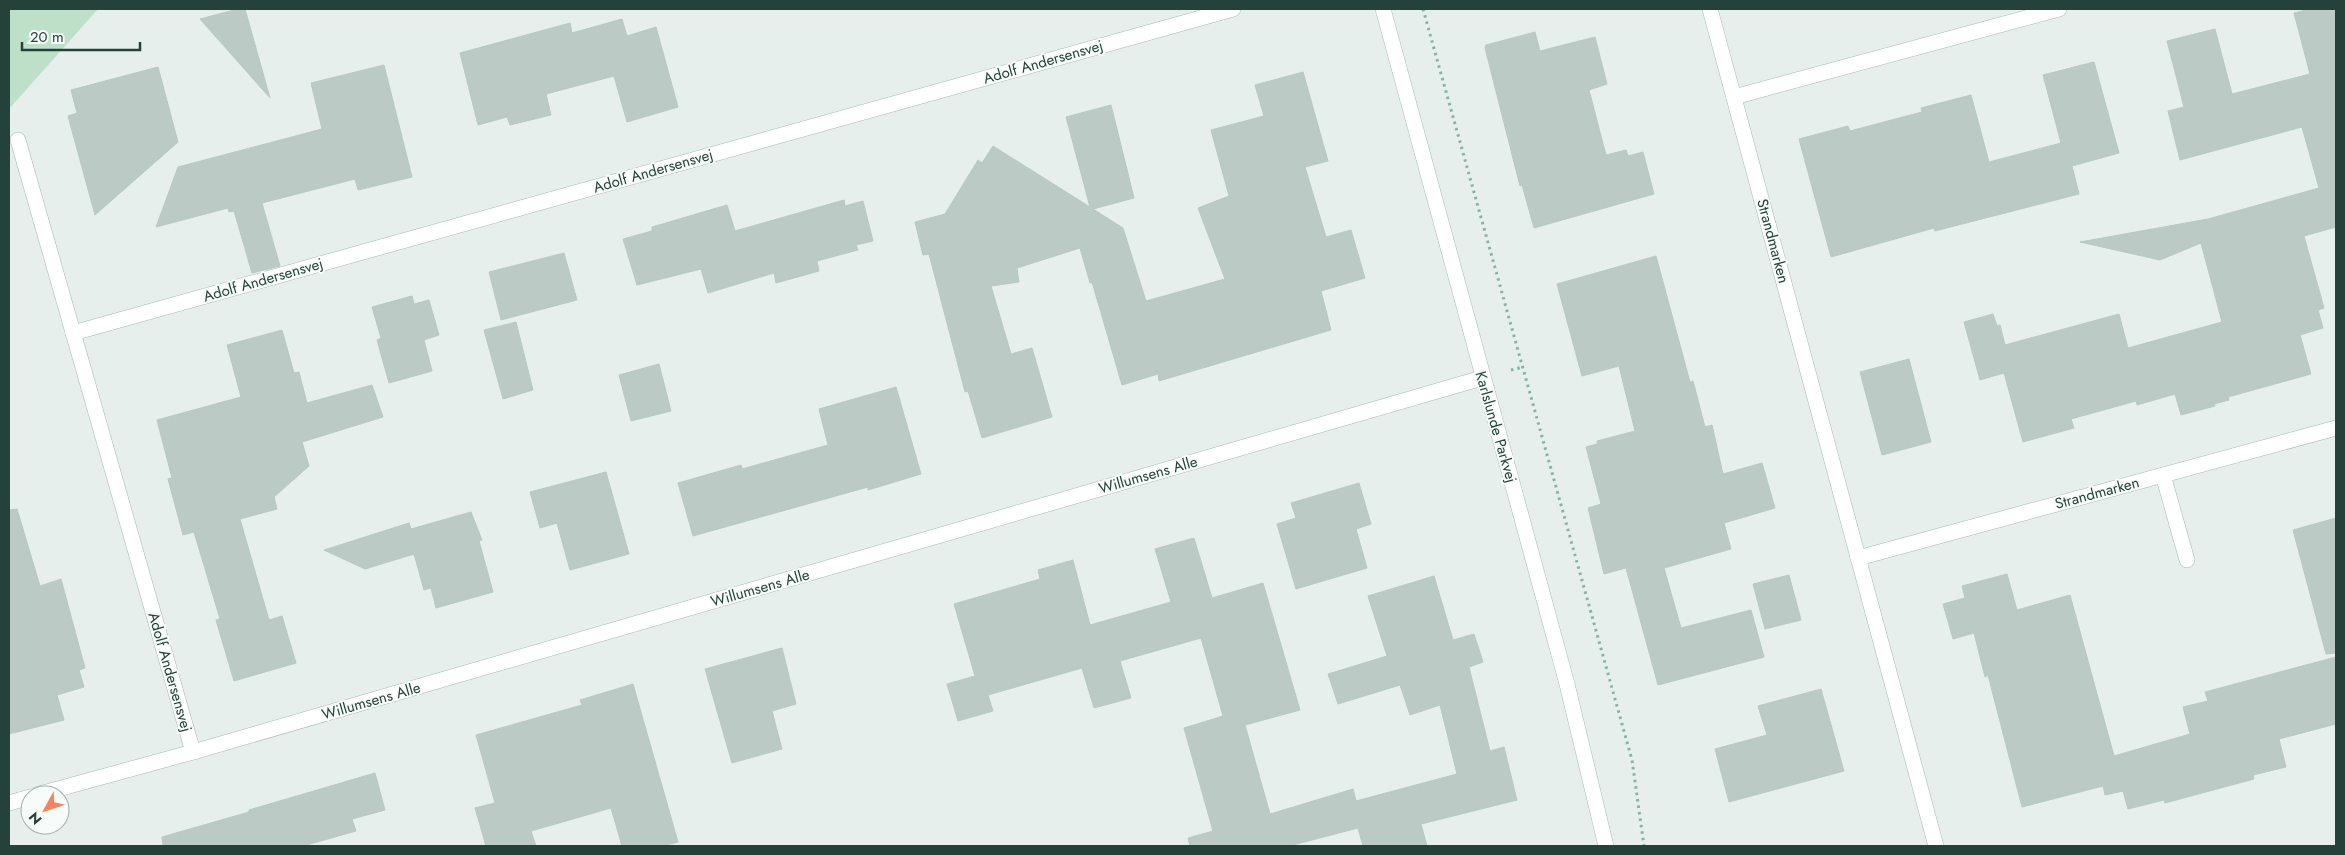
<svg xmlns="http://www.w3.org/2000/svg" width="2345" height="855" font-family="Jost,sans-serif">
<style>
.green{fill:#bfe0c8}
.building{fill:#bbcac4;stroke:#b8c9c2}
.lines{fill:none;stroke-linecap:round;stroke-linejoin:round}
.lane-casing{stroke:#a8b8b2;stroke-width:16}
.street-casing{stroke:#a8b8b2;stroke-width:16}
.secondary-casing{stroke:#a4bbb3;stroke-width:16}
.path{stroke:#86b3a5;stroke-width:3;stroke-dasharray:2.5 4;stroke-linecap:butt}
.lane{stroke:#fff;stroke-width:15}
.street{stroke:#fff;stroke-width:15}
.secondary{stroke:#fff;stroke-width:15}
.labels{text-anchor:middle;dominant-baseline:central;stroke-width:4;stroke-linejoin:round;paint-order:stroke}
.street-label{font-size:15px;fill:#24423a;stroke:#f7fbf9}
</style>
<rect width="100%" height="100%" fill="#e6efeb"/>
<path class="green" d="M 9,9 L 98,9 L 9,109 Z"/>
<g class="building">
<path d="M 238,9 L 245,9 L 270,98 L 200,19 Z"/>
<path d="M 2310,9 L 2336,9 L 2336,227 L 2304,236 L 2324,308 L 2318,310 L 2323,328 L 2300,335 L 2311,374 L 2228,397 L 2229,400 L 2214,404 L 2215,406 L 2181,415 L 2175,394 L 2137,405 L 2136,401 L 2071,419 L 2074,428 L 2023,442 L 2004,373 L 1980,380 L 1964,322 L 1993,314 L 1997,326 L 2000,325 L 2005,345 L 2119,314 L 2128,348 L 2222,322 L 2201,243 L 2160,260 L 2080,242 L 2208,219 L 2319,188 L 2302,127 L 2180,160 L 2168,111 L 2184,107 L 2167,41 L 2215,29 L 2232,94 L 2310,74 L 2294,13 Z"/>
<path d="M 622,19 L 627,36 L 656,27 L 678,107 L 627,122 L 614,76 L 546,94 L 551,115 L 510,125 L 507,117 L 478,125 L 460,53 L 570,23 L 572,33 Z"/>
<path d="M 1535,32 L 1540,51 L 1595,37 L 1607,84 L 1589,90 L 1606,155 L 1626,150 L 1628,156 L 1643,152 L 1654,194 L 1534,228 L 1522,185 L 1520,186 L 1485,48 L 1486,45 Z"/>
<path d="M 2094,62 L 2119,153 L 2072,166 L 2079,194 L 1935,231 L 1934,228 L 1831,257 L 1799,139 L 1848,126 L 1850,131 L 1922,112 L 1921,108 L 1971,95 L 1989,162 L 2061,143 L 2043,75 Z"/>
<path d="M 384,65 L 412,177 L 358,190 L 355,179 L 262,203 L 280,266 L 252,273 L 234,211 L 229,212 L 228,208 L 156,227 L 178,167 L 322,129 L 311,83 Z"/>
<path d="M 158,67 L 178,142 L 95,215 L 68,116 L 77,113 L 71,90 Z"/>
<path d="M 1303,72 L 1328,161 L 1305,167 L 1326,237 L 1351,230 L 1365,278 L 1321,291 L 1331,330 L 1159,381 L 1158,374 L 1122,385 L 1092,282 L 1090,283 L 1080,248 L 1017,268 L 1019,282 L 991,286 L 1011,354 L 1032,348 L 1052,417 L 982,438 L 968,391 L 965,392 L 929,254 L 923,255 L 915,222 L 945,214 L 978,160 L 982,163 L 993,146 L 1090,207 L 1066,117 L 1111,105 L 1134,198 L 1093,209 L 1123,228 L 1146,301 L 1225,279 L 1198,208 L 1229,196 L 1211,130 L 1264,116 L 1255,85 Z"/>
<path d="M 844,200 L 845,206 L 863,201 L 873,241 L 856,245 L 858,250 L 817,261 L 819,271 L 776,283 L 774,273 L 708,293 L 701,269 L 637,285 L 623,239 L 652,231 L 652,227 L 727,205 L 735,231 Z"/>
<path d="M 564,253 L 577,300 L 501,320 L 489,272 Z"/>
<path d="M 1656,256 L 1690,382 L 1693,381 L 1705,427 L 1712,425 L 1723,474 L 1762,463 L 1775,508 L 1724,523 L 1731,549 L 1664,568 L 1681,628 L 1751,610 L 1764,657 L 1658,685 L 1626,568 L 1604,574 L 1588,508 L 1601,504 L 1586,447 L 1597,444 L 1597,441 L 1635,431 L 1619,366 L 1582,376 L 1557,284 Z"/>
<path d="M 412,296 L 414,304 L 429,300 L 439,335 L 424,340 L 432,371 L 389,383 L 377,340 L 381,338 L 372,307 Z"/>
<path d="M 516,322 L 533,390 L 503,399 L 484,330 Z"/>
<path d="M 282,330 L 294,373 L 299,372 L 307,403 L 372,385 L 383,417 L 302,442 L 309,466 L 274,497 L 277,509 L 240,519 L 269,620 L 282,616 L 296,663 L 234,681 L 216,620 L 220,619 L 194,532 L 183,535 L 168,479 L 172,478 L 157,420 L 241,397 L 227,345 Z"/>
<path d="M 1909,359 L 1931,442 L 1882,455 L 1860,372 Z"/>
<path d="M 659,364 L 671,411 L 631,421 L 619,375 Z"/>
<path d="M 896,387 L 921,474 L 868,490 L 868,487 L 693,536 L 678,483 L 741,465 L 742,469 L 828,445 L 819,409 Z"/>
<path d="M 606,472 L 629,554 L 570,570 L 557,523 L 540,528 L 530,492 Z"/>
<path d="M 1359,483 L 1371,524 L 1356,529 L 1367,568 L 1296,589 L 1277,524 L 1296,518 L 1291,503 Z"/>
<path d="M 17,509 L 40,586 L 61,579 L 85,668 L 79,670 L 84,687 L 57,695 L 64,720 L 9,734 L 9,510 Z"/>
<path d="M 471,512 L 482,540 L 479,541 L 493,592 L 436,608 L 431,588 L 424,590 L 414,554 L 365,569 L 324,550 L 409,523 L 411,529 Z"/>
<path d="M 2336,518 L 2336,653 L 2326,654 L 2293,530 Z"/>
<path d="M 1194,538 L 1212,598 L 1263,583 L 1300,710 L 1245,725 L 1270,814 L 1353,789 L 1356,801 L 1457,774 L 1440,705 L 1410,715 L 1400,685 L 1338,704 L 1328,674 L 1387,656 L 1368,596 L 1434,576 L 1453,640 L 1474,634 L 1483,662 L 1469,667 L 1490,751 L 1504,747 L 1517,800 L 1421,824 L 1427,846 L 1363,846 L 1358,828 L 1289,846 L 1190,846 L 1188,838 L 1213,831 L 1184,728 L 1223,716 L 1201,638 L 1120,661 L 1131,698 L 1094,708 L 1082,668 L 988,695 L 993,711 L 958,721 L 947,684 L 975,676 L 954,604 L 1040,579 L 1038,570 L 1073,560 L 1090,625 L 1171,602 L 1155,549 Z"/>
<path d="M 2007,574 L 2017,610 L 2070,595 L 2114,756 L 2190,734 L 2183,707 L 2208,701 L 2205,692 L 2336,657 L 2336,724 L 2279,739 L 2286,767 L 2253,775 L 2254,779 L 2165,803 L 2164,800 L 2128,809 L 2123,791 L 2105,795 L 2103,786 L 2022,807 L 1988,675 L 1985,677 L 1974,633 L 1953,639 L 1943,604 L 1965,598 L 1962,586 Z"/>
<path d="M 1789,575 L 1801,620 L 1765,629 L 1753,584 Z"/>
<path d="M 782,648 L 796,704 L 772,711 L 782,749 L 732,763 L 705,669 Z"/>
<path d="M 633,684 L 678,842 L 662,846 L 622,846 L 611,808 L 531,831 L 536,846 L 486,846 L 475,808 L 495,803 L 476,735 L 582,705 L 580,700 Z"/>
<path d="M 1821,689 L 1844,771 L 1729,802 L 1715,749 L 1767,735 L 1758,706 Z"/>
<path d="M 375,773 L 385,810 L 352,819 L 356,831 L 303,846 L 163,846 L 162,837 L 249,812 L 249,810 Z"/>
</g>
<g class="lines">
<defs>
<path id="lane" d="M 2163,475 L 2187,560"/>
<g id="street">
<path d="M 1710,9 L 1936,846"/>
<path d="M 1734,97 L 2059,9"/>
<path d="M 18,140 L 193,752"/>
<path d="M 73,333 L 1233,9"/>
<path d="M 1858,558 L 2336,428"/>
<path d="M 36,795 L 193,752 L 1482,378"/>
<path d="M 9,803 L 30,797"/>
</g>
<path id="secondary" d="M 1383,9 L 1567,684 L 1606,846"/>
</defs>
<use href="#lane" class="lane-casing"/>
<use href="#street" class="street-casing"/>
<use href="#secondary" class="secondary-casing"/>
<g class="path">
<path d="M 1423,9 L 1632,760 L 1644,846"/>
<path d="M 1511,370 L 1523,367"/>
</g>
<use href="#lane" class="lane"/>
<use href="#street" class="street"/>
<use href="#secondary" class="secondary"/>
</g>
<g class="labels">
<g class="street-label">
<text transform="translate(1043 62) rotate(-16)">Adolf Andersensvej</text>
<text transform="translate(653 171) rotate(-16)">Adolf Andersensvej</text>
<text transform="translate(1773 241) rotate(75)">Strandmarken</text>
<text transform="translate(263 280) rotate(-16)">Adolf Andersensvej</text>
<text transform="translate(1496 427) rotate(74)">Karlslunde Parkvej</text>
<text transform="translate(1148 475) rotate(-16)">Willumsens Alle</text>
<text transform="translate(2097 493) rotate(-15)">Strandmarken</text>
<text transform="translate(760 588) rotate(-16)">Willumsens Alle</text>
<text transform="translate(170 672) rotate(74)">Adolf Andersensvej</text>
<text transform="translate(371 701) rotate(-16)">Willumsens Alle</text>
</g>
</g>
<rect width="2345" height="855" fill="none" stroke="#24423a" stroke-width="20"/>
<g transform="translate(45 810) rotate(230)"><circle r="24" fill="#f7fbf9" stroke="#a3b1ad"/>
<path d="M0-4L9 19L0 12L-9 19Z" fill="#f4845f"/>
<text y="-8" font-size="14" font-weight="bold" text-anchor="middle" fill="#24423a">N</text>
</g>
<path d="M22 42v8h118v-8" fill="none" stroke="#24423a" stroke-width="2.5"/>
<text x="30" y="42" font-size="15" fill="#24423a" stroke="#f7fbf9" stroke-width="4" paint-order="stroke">20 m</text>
</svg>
